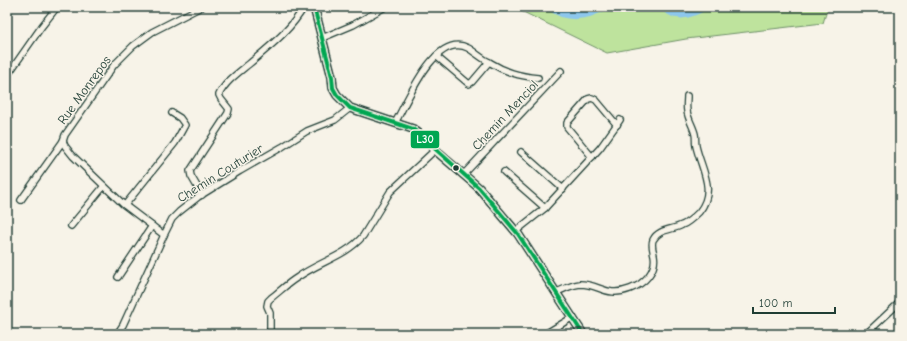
<svg xmlns="http://www.w3.org/2000/svg" width="907" height="341" font-family="'Comic Neue',sans-serif">
<style>
.green{fill:#bee39d;stroke:#6e9068}
.lines{fill:none;stroke-linecap:round;stroke-linejoin:round}
.river{stroke:#8dc7ec;stroke-width:10}
.street-casing{stroke:#1f3d34;stroke-width:8}
.secondary-casing{stroke:#1f3d34;stroke-width:10}
.street{stroke:#f7f3e8;stroke-width:5.5}
.secondary{stroke:#f7f3e8;stroke-width:7}
.bus-1-casing{stroke:#f7f3e8;stroke-width:7}
.bus-1{stroke:#00a651;stroke-width:4}
.bus-dot{fill:#1f3d34;stroke:#f7f3e8;stroke-width:1.5}
.labels{text-anchor:middle;dominant-baseline:central;stroke-width:3;stroke-linejoin:round;paint-order:stroke}
.street-label{font-size:13px;fill:#1f3d34;stroke:#f7f3e8}
.line-badge{stroke:#f7f3e8;stroke-width:1.5}
.badge-label{font-size:11px;text-anchor:middle;font-weight:bold;fill:#fff}
</style>
<rect width="100%" height="100%" fill="#f7f3e8"/>
<filter id="ink" filterUnits="userSpaceOnUse"><feTurbulence type="fractalNoise" baseFrequency=".025" numOctaves="2"/><feDisplacementMap in="SourceGraphic" scale="8" xChannelSelector="R" yChannelSelector="G"/><feConvolveMatrix kernelMatrix="1 2 1 2 8 2 1 2 1" color-interpolation-filters="sRGB"/></filter>
<g filter="url(#ink)">
<path class="green" d="M 513,7 L 828,7 L 823,23 L 686,39 L 607,53 Z"/>
<g class="lines">
<g class="river">
<path d="M 553,7 C 566,18 587,15 601,7"/>
<path d="M 665,7 C 678,17 688,14 701,7"/>
</g>
<defs>
<g id="street">
<path d="M 322,38 L 353,25 L 385,7"/>
<path d="M 436,56 L 469,84 L 472,82 L 489,62"/>
<path d="M 7,76 L 42,26 L 57,7"/>
<path d="M 395,123 C 407,102 435,31 468,48 C 475,52 481,58 489,62 C 505,72 519,76 538,78"/>
<path d="M 521,152 L 563,189"/>
<path d="M 592,157 L 567,127 L 567,123 L 588,99 L 592,98 L 596,100 L 617,125"/>
<path d="M 504,172 L 545,208"/>
<path d="M 464,174 L 561,71"/>
<path d="M 202,195 L 191,176 L 190,171 L 228,113 L 229,109 L 221,99 L 219,95 C 225,82 238,73 249,64 C 269,47 291,30 304,7"/>
<path d="M 21,200 L 63,141"/>
<path d="M 125,205 L 175,143 L 185,125 L 180,118 L 172,113"/>
<path d="M 71,226 L 104,186"/>
<path d="M 516,231 L 545,208 L 600,148 L 620,120"/>
<path d="M 164,235 L 123,204 L 73,156 L 65,146 L 63,141 L 65,135 L 114,65 L 133,46 L 152,32 L 201,7"/>
<path d="M 118,277 L 152,226"/>
<path d="M 557,292 C 564,289 571,285 580,284 C 600,284 606,298 630,289 C 644,284 657,271 654,255 C 653,250 651,245 653,240 C 658,229 673,230 682,225 C 688,223 694,217 699,212 C 717,190 701,169 696,146 C 695,142 696,138 695,134 C 693,126 688,119 687,111 C 686,106 687,101 687,96"/>
<path d="M 117,334 L 123,325 L 164,235 L 172,219 L 179,212 L 198,197 L 240,171 L 282,147 L 307,131 L 335,120 L 350,108"/>
<path d="M 270,334 L 270,313 L 267,306 L 268,301 L 271,298 C 280,291 288,283 298,277 C 319,262 346,256 363,236 L 390,192 L 435,150"/>
<path d="M 545,334 L 573,317"/>
<path d="M 866,334 L 900,302"/>
</g>
<path id="secondary" d="M 314,7 L 332,77 L 333,88 L 337,95 L 350,108 L 413,129 L 422,136 L 435,150 L 479,188 L 518,234 L 583,334"/>
</defs>
<use href="#street" class="street-casing"/>
<use href="#secondary" class="secondary-casing"/>
<use href="#street" class="street"/>
<use href="#secondary" class="secondary"/>
<defs>
<path id="bus-1" d="M 314,7 L 332,77 L 333,88 L 337,95 L 350,108 L 413,129 L 479,188 L 518,234 L 583,334"/>
</defs>
<use href="#bus-1" class="bus-1-casing"/>
<use href="#bus-1" class="bus-1"/>
</g>
</g>
<circle class="bus-dot" cx="456" cy="168" r="3.5"/>
<g class="labels">
<g class="street-label">
<text transform="translate(84 90) rotate(-54)">Rue Monrepos</text>
<text transform="translate(505 115) rotate(-47)">Chemin Menciol</text>
<text transform="translate(220 173) rotate(-32)">Chemin Couturier</text>
</g>
</g>
<rect class="line-badge" x="410" y="130" width="30" height="19" rx="4" fill="#00a651"/>
<g class="badge-label">
<text x="425" y="143">L30</text>
</g>
<rect width="907" height="341" fill="none" stroke="#f7f3e8" stroke-width="24"/>
<rect x="12" y="12" width="883" height="317" fill="none" stroke="#1f3d34" stroke-width="1.5" filter="url(#ink)"/>
<path d="M753 307v6h82v-6" fill="none" stroke="#1f3d34" stroke-width="2"/>
<text x="759" y="307" font-size="12" fill="#1f3d34" stroke="#f7f3e8" stroke-width="3" paint-order="stroke">100 m</text>
</svg>
